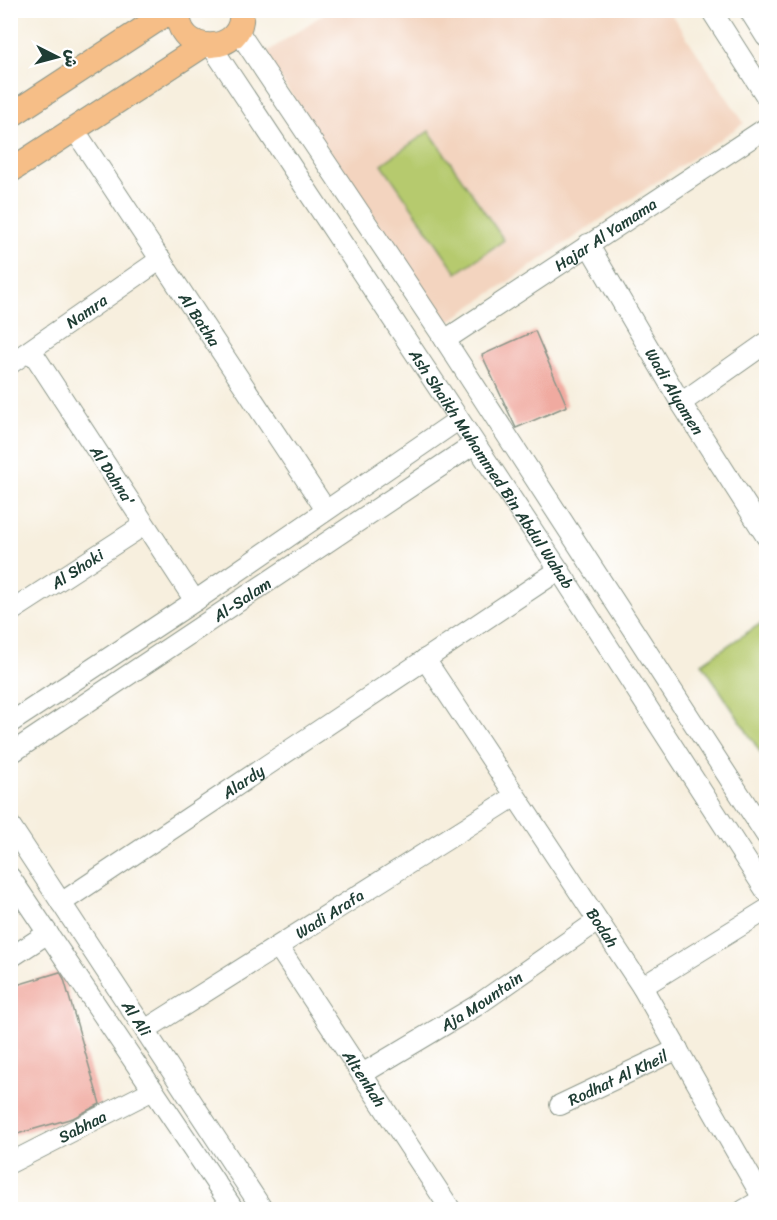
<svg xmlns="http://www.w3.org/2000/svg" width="777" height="1220" font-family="Sriracha,'Playpen Sans Arabic',sans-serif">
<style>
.built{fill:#f3d4bf}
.green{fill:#b6ca6e;stroke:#6a8451;stroke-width:1.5}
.building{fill:#f0aaa0}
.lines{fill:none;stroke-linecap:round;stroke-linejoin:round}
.minor-casing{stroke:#8b9689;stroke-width:22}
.major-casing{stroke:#8b9689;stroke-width:26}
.minor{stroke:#fff;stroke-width:20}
.major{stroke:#f6be87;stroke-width:24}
.labels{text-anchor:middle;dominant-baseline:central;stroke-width:6;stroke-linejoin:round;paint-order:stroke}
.street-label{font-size:16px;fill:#1f3d34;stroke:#fff}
</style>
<rect width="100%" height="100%" fill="#fff"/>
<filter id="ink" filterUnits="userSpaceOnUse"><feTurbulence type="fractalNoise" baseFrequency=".0167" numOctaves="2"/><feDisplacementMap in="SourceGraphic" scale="12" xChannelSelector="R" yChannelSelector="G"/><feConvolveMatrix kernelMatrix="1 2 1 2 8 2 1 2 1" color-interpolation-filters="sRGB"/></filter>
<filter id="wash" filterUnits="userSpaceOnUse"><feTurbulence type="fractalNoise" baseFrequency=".008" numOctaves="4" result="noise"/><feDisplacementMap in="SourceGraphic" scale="24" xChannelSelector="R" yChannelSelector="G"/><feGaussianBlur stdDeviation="1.35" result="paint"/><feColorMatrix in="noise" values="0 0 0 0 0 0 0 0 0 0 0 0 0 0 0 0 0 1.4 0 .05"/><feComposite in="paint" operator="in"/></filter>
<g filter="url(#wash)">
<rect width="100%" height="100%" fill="#f7efde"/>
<path class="built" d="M 328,11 L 669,11 L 744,123 L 445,324 L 264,54 Z"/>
<g class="green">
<path d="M 429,131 L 504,240 L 457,273 L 382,164 Z"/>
<path d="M 766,620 L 766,761 L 702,663 Z"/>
</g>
<g id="blocks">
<g class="building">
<path d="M 535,331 L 567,406 L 516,428 L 482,355 Z"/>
<path d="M 60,972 L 64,979 L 100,1104 L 73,1118 L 10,1136 L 10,987 Z"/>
</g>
</g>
</g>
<g filter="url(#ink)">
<use href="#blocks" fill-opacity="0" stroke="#8b9689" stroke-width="1.5"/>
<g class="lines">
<defs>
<g id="minor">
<path d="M 711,10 L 766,96"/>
<path d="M 749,10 L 766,37"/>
<path d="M 238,31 L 445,340 L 766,835"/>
<path id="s1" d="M 212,47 L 559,570 L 766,891"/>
<path id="s2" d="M 74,129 L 326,510"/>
<path id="s3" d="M 588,244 L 681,403 L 766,536"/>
<path id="s4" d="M 445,340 L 766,128"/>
<path id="s5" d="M 31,350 L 195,601"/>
<path id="s6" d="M 10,364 L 161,259"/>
<path d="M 681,403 L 766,343"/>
<path id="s7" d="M 10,612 L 144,525"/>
<path id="s8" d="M 425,659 L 642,987 L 766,1204"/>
<path d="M 10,723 L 195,601 L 458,420"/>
<path id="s9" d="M 10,754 L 474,444"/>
<path id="s10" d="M 10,825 L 263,1210"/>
<path d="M 10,877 L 234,1210"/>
<path id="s11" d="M 61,903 L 559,570"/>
<path id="s12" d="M 279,948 L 451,1210"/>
<path d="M 10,958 L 48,933"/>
<path d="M 642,987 L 766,910"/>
<path id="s13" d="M 145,1030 L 514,797"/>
<path id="s14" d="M 362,1074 L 476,1006 L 596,922"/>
<path id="s15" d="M 560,1105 L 678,1049"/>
<path id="s16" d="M 10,1163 L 153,1090"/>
<path d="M 744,1210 L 763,1199"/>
</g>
<g id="major">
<path d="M 179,10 C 173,57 247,57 241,10"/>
<path d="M 10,116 L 172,10"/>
<path d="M 10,171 L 202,46"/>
</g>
</defs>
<use href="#minor" class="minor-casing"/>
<use href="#major" class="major-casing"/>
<use href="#minor" class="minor"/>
<use href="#major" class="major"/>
</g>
</g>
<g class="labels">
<g class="street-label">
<text stroke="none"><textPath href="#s4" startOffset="192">Hajar Al Yamama</textPath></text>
<text stroke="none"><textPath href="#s6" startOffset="93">Namra</textPath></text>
<text stroke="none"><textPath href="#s2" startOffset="228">Al Batha</textPath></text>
<text stroke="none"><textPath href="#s3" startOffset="171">Wadi Alyamen</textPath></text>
<text stroke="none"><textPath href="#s1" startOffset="506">Ash Shaikh Muhammed Bin Abdul Wahab</textPath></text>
<text stroke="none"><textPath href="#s5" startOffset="150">Al Dahna'</textPath></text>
<text stroke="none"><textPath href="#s7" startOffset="80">Al Shoki</textPath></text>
<text stroke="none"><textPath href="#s9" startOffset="279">Al-Salam</textPath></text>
<text stroke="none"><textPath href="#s11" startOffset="219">Alardy</textPath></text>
<text stroke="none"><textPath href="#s13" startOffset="218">Wadi Arafa</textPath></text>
<text stroke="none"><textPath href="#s8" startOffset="322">Bodah</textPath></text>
<text stroke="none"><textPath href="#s14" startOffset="140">Aja Mountain</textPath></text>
<text stroke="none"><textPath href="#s10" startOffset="231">Al Ali</textPath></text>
<text stroke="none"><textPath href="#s15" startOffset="64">Rodhat Al Kheil</textPath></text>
<text stroke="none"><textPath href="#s12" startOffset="156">Altenhah</textPath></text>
<text stroke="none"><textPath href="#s16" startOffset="81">Sabhaa</textPath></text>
</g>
</g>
<rect width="777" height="1220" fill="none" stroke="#fff" stroke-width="36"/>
<g transform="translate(57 57) rotate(96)" stroke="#ffffff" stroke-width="4.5" paint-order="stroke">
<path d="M0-4.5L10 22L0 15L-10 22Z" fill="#1f3d34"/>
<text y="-9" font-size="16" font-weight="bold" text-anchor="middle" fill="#1f3d34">ش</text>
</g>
</svg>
